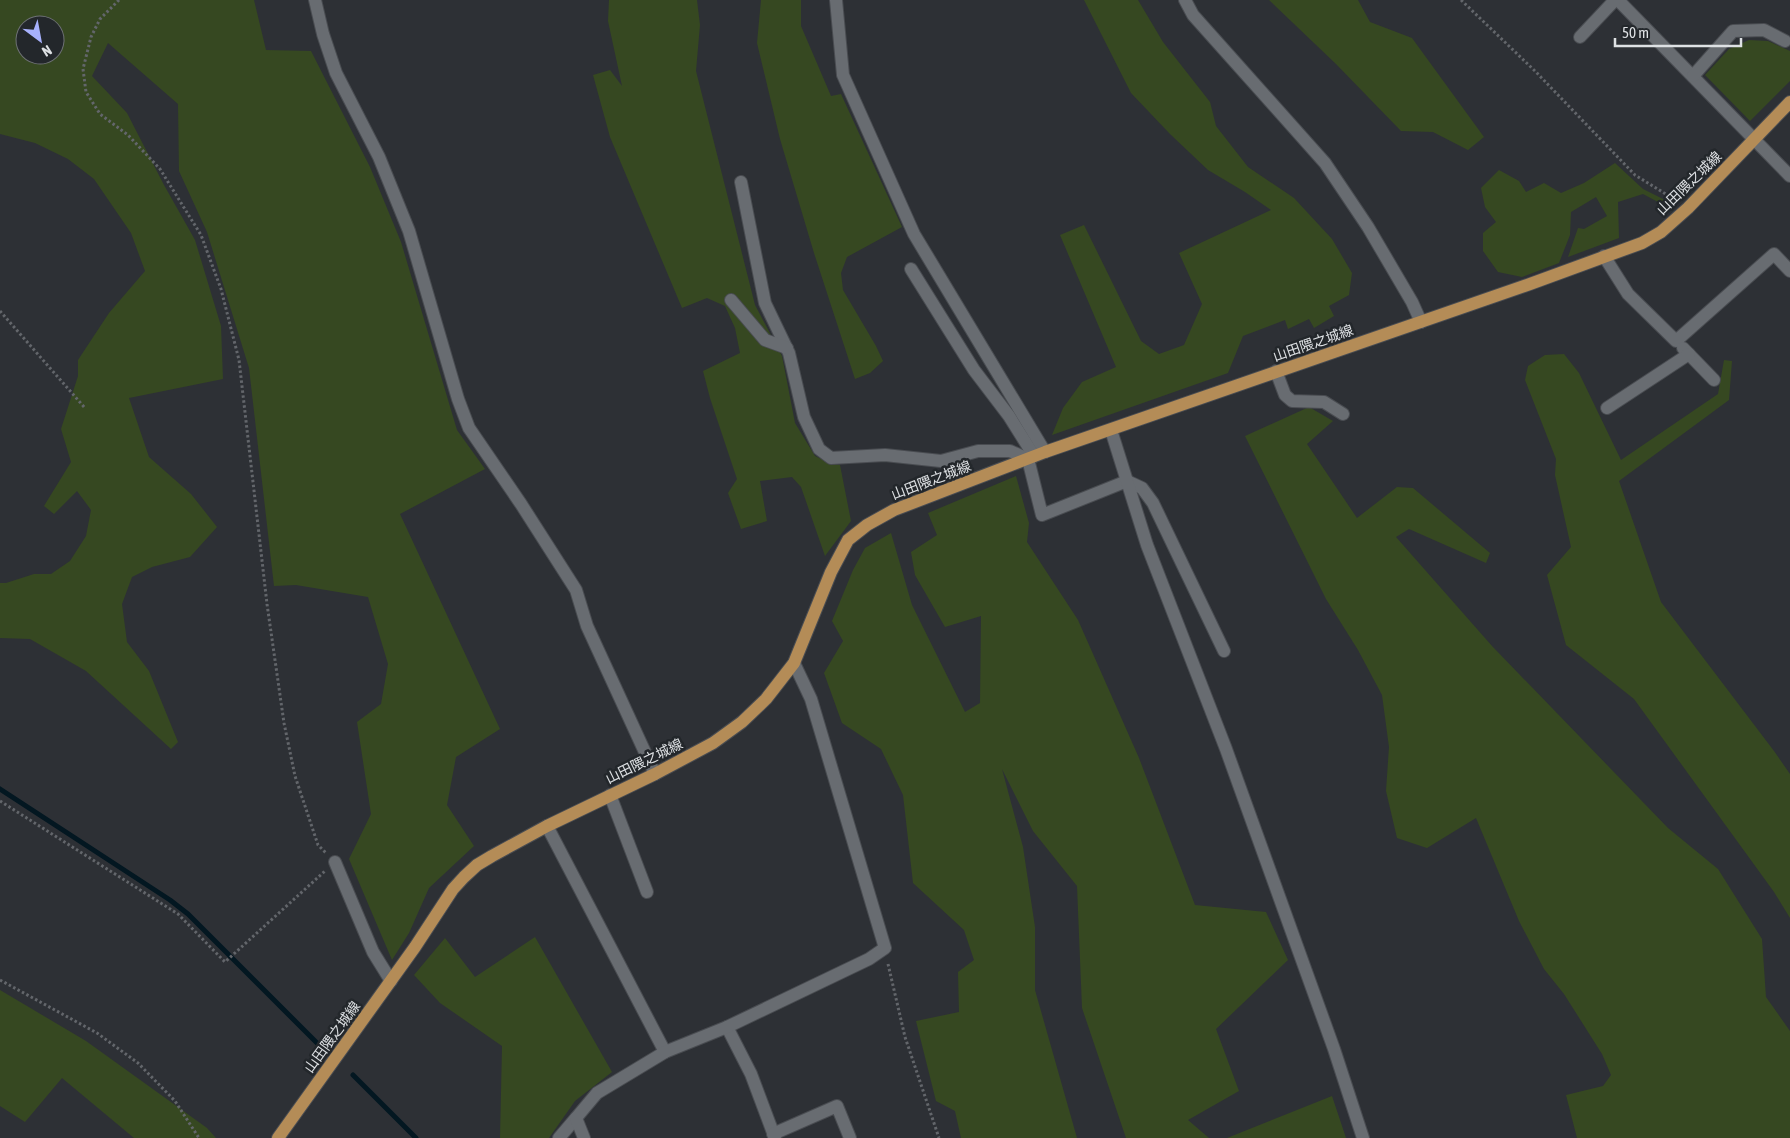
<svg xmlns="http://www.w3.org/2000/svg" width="1790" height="1138" font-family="'Asap Condensed','Noto Sans JP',sans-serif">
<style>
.green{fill:#364821;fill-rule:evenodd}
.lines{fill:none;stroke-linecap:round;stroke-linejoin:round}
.stream{stroke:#031721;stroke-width:5}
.minor-casing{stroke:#494c51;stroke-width:14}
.major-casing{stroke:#494c51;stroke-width:14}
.path{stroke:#63666b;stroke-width:3;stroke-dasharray:2.5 2.5;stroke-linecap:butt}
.minor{stroke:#686c71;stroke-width:12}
.major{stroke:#b48c57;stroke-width:12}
.labels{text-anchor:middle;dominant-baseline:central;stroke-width:5;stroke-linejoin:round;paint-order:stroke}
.street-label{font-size:14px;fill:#dee1e4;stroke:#23272b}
</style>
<rect width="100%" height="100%" fill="#2d3035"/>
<g class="green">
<path d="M 0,0 L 254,0 L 266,50 L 311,51 L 370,167 L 401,242 L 457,430 L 485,469 L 400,514 L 500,729 L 456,757 L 447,805 L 474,846 L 429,888 L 409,933 L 392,960 L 349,859 L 371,814 L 357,722 L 381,704 L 388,664 L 368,597 L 296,585 L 274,586 L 249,368 L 207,232 L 179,171 L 178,104 L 108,43 L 92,76 L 127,113 L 164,185 L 195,240 L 221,326 L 223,379 L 129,398 L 149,457 L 191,494 L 217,527 L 190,557 L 152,567 L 132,577 L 122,604 L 127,642 L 149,671 L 178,742 L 171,749 L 86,671 L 30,639 L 0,638 L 0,583 L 6,583 L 34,574 L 51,574 L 70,561 L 86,536 L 91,510 L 77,491 L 54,514 L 44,506 L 71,462 L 61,429 L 78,376 L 78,360 L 109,313 L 145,271 L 131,233 L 94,179 L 68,159 L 35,143 L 0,134 ZM 25,25 L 55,25 L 55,55 L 25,55 Z"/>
<path d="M 609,0 L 697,0 L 700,25 L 696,71 L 755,305 L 782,356 L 795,423 L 815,456 L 829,463 L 840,465 L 851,521 L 825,556 L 801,487 L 792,477 L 760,481 L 767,521 L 741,529 L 728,493 L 737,479 L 710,398 L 703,371 L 740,353 L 735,328 L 725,306 L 707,298 L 682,308 L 610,137 L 593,75 L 610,70 L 622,86 L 608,21 Z"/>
<path d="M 761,0 L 801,0 L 801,26 L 831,96 L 841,94 L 902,227 L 847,257 L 841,273 L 843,290 L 876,346 L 883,361 L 870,373 L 855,379 L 814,253 L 780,139 L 757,43 Z"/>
<path d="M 1084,0 L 1138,0 L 1163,42 L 1210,102 L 1216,126 L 1248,167 L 1294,198 L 1332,239 L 1352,273 L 1349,295 L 1329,306 L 1334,316 L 1314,328 L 1309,319 L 1288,329 L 1285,320 L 1243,336 L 1228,373 L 1052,435 L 1063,408 L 1082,382 L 1116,367 L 1060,235 L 1084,225 L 1141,341 L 1159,354 L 1184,345 L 1202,304 L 1179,253 L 1271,210 L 1245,192 L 1208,170 L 1170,134 L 1131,93 Z"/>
<path d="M 1269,0 L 1358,0 L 1370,22 L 1412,38 L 1484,137 L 1468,150 L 1433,132 L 1401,131 L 1336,64 Z"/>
<path d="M 1749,40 L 1768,41 L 1790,51 L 1790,81 L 1750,121 L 1705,75 L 1729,49 Z"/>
<path d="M 1615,163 L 1643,189 L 1675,205 L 1671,209 L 1643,194 L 1618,202 L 1619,238 L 1568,257 L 1578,228 L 1584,229 L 1607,216 L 1596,197 L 1571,212 L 1570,235 L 1559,263 L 1522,277 L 1498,272 L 1483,251 L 1483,233 L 1496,222 L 1485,207 L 1481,188 L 1499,170 L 1519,181 L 1526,192 L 1544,183 L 1561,193 L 1584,183 Z"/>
<path d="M 1564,354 L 1579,373 L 1621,460 L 1718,394 L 1724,360 L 1732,361 L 1729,400 L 1619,481 L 1661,602 L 1774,751 L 1790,774 L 1790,918 L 1774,892 L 1634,699 L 1566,645 L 1547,575 L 1571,547 L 1555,475 L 1556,459 L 1525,380 L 1528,366 L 1545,355 Z"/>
<path d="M 1309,407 L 1333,421 L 1307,444 L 1357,518 L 1397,487 L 1413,488 L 1490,553 L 1486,563 L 1409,529 L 1396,537 L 1492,646 L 1668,828 L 1718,869 L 1762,939 L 1766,997 L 1790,1031 L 1790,1138 L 1577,1138 L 1566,1095 L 1603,1086 L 1611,1075 L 1602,1054 L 1564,994 L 1544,969 L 1519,921 L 1476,818 L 1427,848 L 1397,838 L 1386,791 L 1389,747 L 1382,695 L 1358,650 L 1326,599 L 1245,436 Z"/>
<path d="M 1016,476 L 1029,523 L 1027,542 L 1078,620 L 1139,758 L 1195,905 L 1266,912 L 1288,960 L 1216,1029 L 1239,1091 L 1188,1120 L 1209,1138 L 1126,1138 L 1082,1008 L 1077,886 L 1033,831 L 1002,769 L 1023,847 L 1035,927 L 1035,990 L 1077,1138 L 961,1138 L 955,1111 L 936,1101 L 916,1021 L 959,1012 L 958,972 L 974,960 L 964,930 L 913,883 L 903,795 L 881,749 L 842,723 L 824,673 L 843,641 L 832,621 L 853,570 L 865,548 L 891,533 L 912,605 L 965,712 L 980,703 L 981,616 L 945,627 L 915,575 L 911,552 L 937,535 L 928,513 Z"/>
<path d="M 535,937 L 612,1072 L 575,1101 L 549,1138 L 500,1138 L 502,1046 L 440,1003 L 414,975 L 445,938 L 475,977 Z"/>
<path d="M 0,990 L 86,1041 L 207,1128 L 216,1138 L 134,1138 L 62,1078 L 25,1122 L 0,1106 Z"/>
<path d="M 1332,1096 L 1346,1138 L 1227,1138 Z"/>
</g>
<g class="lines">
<g class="stream">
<path d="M 0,789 L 170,900 L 188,914 L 319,1045"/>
<path d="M 353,1075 L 416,1138"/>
</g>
<defs>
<g id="minor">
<path d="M 315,0 L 323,34 L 336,73 L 379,157 L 409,231 L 458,399 L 469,428 L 521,504 L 576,590 L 587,626 L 655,774"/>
<path d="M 836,0 L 843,75 L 914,234 L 1045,452"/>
<path d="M 1185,0 L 1193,15 L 1325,163 L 1368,227 L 1412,302 L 1421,322"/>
<path d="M 1618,0 L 1790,176"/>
<path d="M 1580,37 L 1615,0"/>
<path d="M 1693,76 L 1733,31 L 1764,30 L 1785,41"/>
<path d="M 741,182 L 765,303 L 789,353 L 804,417 L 819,449 L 831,458 L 885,455 L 941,461 L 978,451 L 1010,451 L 1028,459 L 1042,515 L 1127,481 L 1142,488 L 1153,503 L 1224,651"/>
<path d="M 1604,256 L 1628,294 L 1676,341 L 1774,254 L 1790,271"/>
<path d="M 911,269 L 974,370 L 1009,416 L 1034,456"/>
<path d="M 731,300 L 765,340 L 787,348"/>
<path d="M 1683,348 L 1714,380"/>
<path d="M 1276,371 L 1285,395 L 1292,401 L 1324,402 L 1343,414"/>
<path d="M 1607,408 L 1689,354"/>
<path d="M 1111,430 L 1147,545 L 1226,749 L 1334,1049 L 1363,1138"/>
<path d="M 610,795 L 647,892"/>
<path d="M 547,826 L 665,1052"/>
<path d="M 335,862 L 373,952 L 391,981"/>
<path d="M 727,1027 L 751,1074 L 775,1138"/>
<path d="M 773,1134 L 837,1106 L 850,1138"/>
<path d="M 559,1138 L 576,1118"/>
<path d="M 584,1138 L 576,1118 L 597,1093 L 665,1052 L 727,1027 L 869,959 L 885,948 L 811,699 L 794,663"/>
</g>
<path id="major" d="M 278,1138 L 415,947 L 453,889 L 464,877 L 477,865 L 492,856 L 547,826 L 655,774 L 713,743 L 742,722 L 766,699 L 794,663 L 831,572 L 848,540 L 867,525 L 894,510 L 1045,452 L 1530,284 L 1642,243 L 1661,232 L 1688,208 L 1790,102"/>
</defs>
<use href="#minor" class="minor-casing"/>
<use href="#major" class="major-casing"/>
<g class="path">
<path d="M 119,0 L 100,19 L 91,37 L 83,69 L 86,92 L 100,114 L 128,135 L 160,169 L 201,235 L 221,289 L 239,360 L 267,604 L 284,723 L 295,776 L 318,845 L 326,853"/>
<path d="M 1461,0 L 1535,71 L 1635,175 L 1677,201"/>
<path d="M 0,311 L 85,408"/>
<path d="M 0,801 L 178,914 L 225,962 L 325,871"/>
<path d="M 888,964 L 905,1037 L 939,1138"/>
<path d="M 0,980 L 97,1033 L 138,1063 L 175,1101 L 199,1138"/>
</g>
<use href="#minor" class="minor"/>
<use href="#major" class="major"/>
</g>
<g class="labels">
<g class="street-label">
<text transform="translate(1689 183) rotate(-44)">山田隈之城線</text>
<text transform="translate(1313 343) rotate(-19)">山田隈之城線</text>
<text transform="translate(931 480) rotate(-21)">山田隈之城線</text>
<text transform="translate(644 761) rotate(-26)">山田隈之城線</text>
<text transform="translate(332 1037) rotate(-54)">山田隈之城線</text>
</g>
</g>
<g transform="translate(40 40) rotate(148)"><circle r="24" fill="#23272b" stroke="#6e7175"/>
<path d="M0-4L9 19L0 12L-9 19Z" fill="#a7b1fc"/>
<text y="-8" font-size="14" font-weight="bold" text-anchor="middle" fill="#dee1e4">N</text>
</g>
<path d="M1615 38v8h126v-8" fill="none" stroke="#dee1e4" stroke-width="2.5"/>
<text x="1622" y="38" font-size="15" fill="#dee1e4" stroke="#23272b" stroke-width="4" paint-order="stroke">50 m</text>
</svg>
